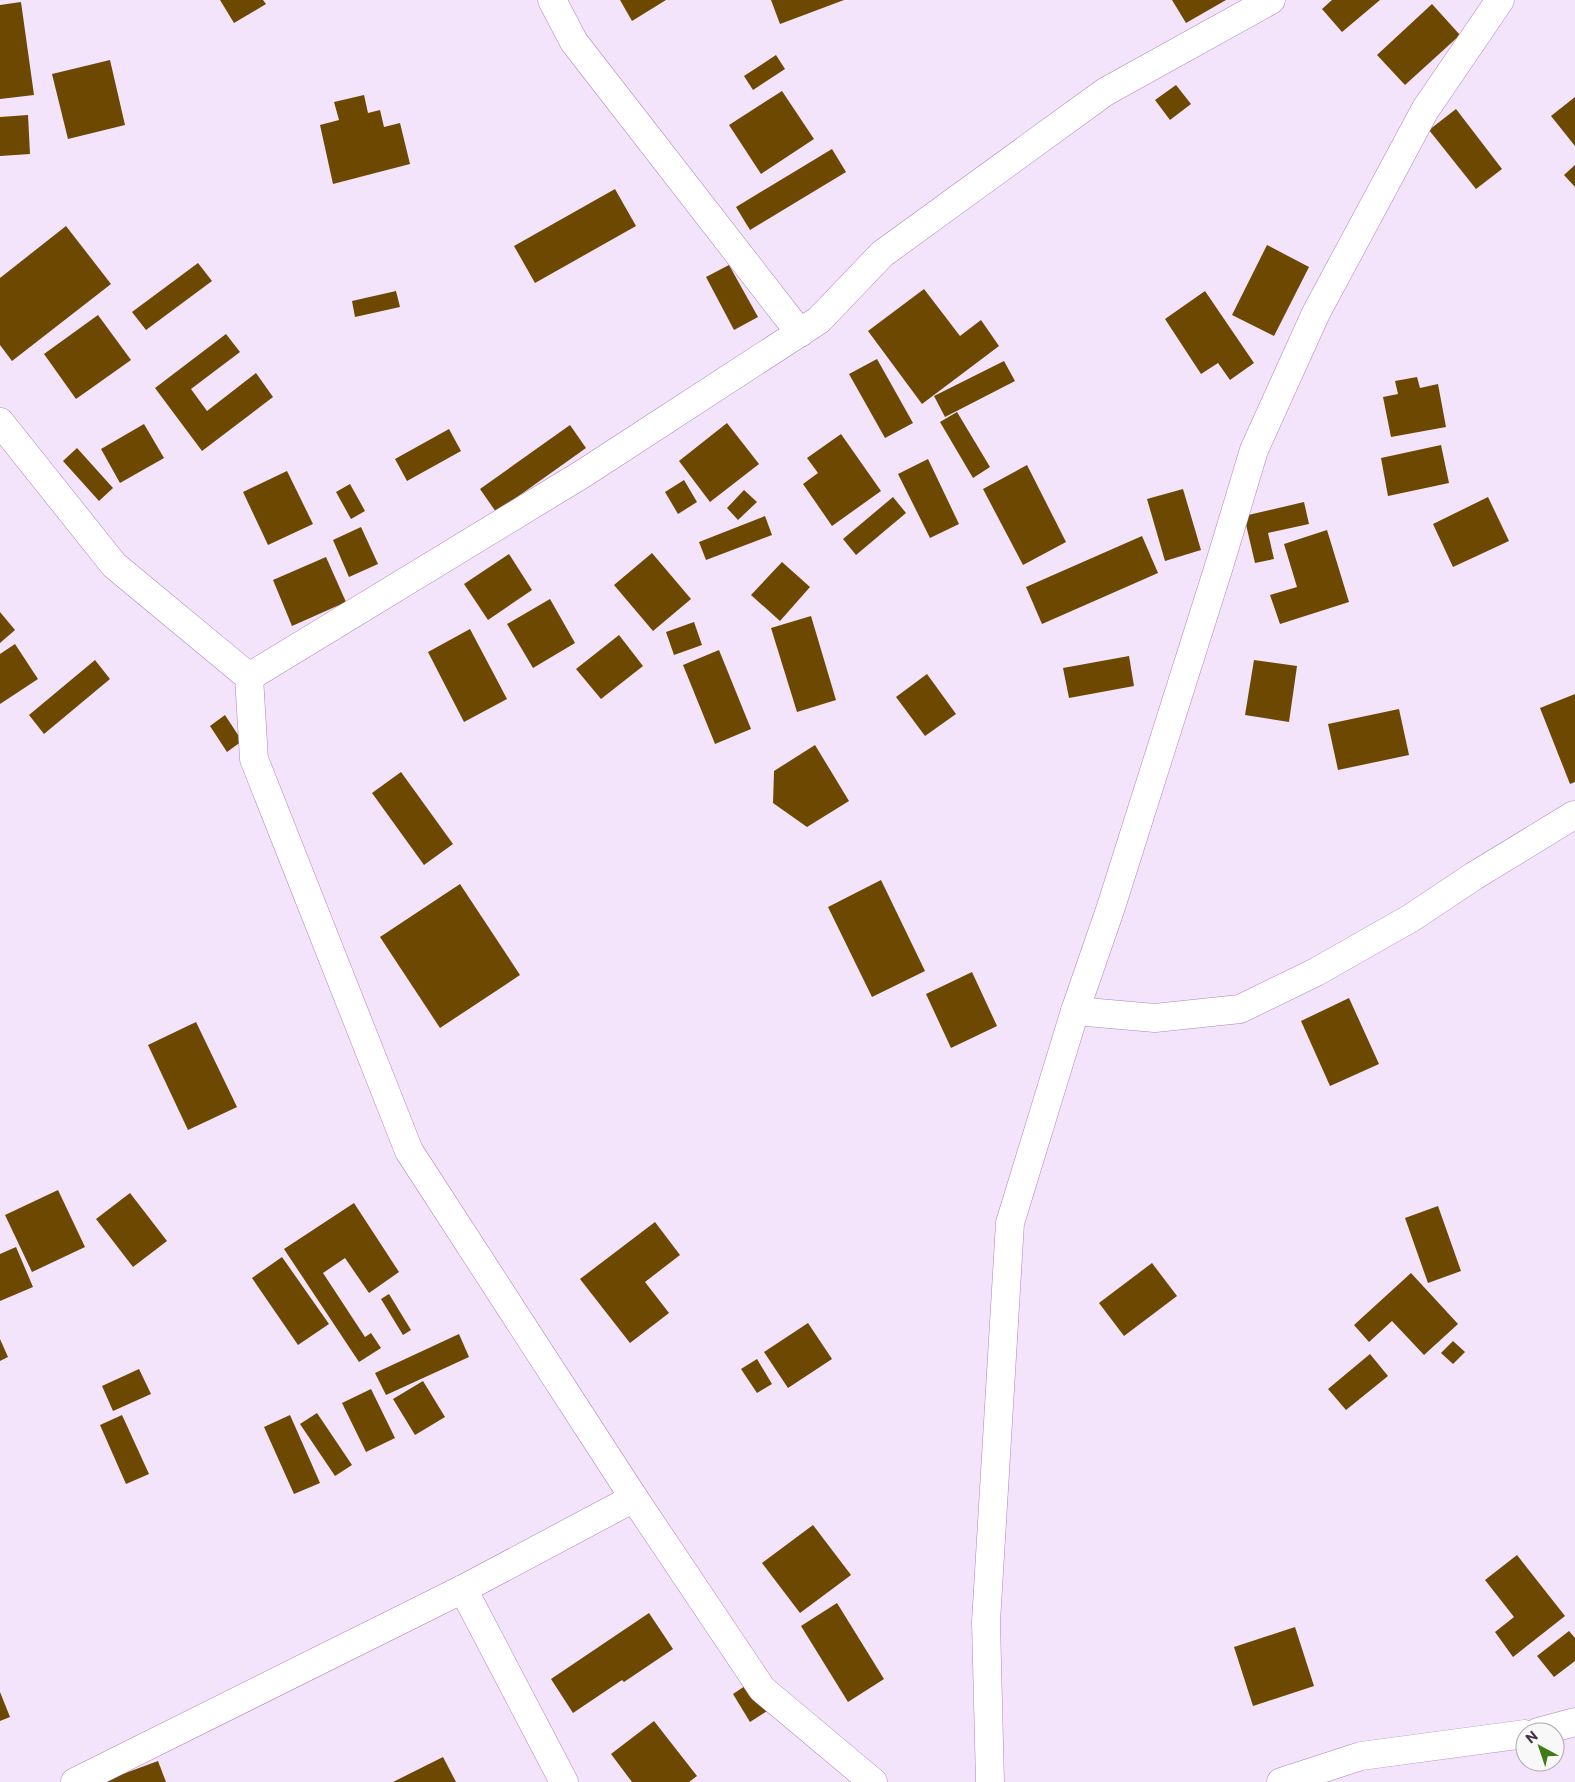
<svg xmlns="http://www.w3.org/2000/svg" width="1575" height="1782" font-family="Commissioner,sans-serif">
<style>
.building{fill:#6c4801}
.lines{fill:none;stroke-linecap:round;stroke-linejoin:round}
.minor-casing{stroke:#ad86bd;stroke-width:29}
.minor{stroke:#fff;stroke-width:28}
</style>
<rect width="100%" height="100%" fill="#f4e4fb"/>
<g class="building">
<path d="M 220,0 L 263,0 L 266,4 L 234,23 Z"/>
<path d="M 620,0 L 666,0 L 632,21 Z"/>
<path d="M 771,0 L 844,0 L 780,24 Z"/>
<path d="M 1172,0 L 1226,0 L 1186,23 Z"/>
<path d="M 1332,0 L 1380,0 L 1342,32 L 1322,9 Z"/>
<path d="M 21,2 L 34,95 L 0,99 L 0,5 Z"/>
<path d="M 1432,4 L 1460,35 L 1405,85 L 1377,55 Z"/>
<path d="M 776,55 L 785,69 L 753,90 L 744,76 Z"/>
<path d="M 110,60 L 125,125 L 68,139 L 52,74 Z"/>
<path d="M 1176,85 L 1191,104 L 1170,120 L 1155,100 Z"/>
<path d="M 782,91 L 814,139 L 761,174 L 729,125 Z"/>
<path d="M 364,95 L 368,113 L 380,110 L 384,127 L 400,123 L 410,164 L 333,184 L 320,125 L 339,120 L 334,102 Z"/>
<path d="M 1575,97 L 1575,146 L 1551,116 Z"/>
<path d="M 1456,109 L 1502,169 L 1476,189 L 1429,130 Z"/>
<path d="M 28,115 L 30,154 L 0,156 L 0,117 Z"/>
<path d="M 832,149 L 846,172 L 750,230 L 736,207 Z"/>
<path d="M 1575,165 L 1575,187 L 1564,175 Z"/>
<path d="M 615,189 L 636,226 L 535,283 L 514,246 Z"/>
<path d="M 66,226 L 111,284 L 12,361 L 0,345 L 0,278 Z"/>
<path d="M 1267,245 L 1309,267 L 1274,336 L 1232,315 Z"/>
<path d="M 198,263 L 212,281 L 146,330 L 132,312 Z"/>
<path d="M 729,265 L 758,317 L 734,330 L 706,277 Z"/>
<path d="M 924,289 L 960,336 L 981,320 L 999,346 L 922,404 L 868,331 Z"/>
<path d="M 396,291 L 400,307 L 355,317 L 352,301 Z"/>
<path d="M 1205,291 L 1254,363 L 1230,380 L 1218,363 L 1201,374 L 1165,319 Z"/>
<path d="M 98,315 L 131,360 L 76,399 L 44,354 Z"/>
<path d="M 226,334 L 240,352 L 191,389 L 207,411 L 256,373 L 273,397 L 202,451 L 155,388 Z"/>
<path d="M 877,359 L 913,423 L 885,438 L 849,374 Z"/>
<path d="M 1004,361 L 1015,381 L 945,417 L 934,396 Z"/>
<path d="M 1417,377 L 1420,388 L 1438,384 L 1446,427 L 1391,437 L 1383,397 L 1398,394 L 1395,381 Z"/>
<path d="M 957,412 L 990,467 L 973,478 L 940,422 Z"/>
<path d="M 727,423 L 759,464 L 710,502 L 679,461 Z"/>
<path d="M 144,424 L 164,458 L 120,483 L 101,449 Z"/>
<path d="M 570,425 L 586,448 L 496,512 L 480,489 Z"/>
<path d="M 449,429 L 461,451 L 407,481 L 395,459 Z"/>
<path d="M 841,434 L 881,491 L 832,526 L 803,484 L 818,473 L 807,458 Z"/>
<path d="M 1441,445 L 1449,483 L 1388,496 L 1381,458 Z"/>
<path d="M 77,448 L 113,488 L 99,501 L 63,461 Z"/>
<path d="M 928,459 L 959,524 L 930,538 L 898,474 Z"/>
<path d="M 1027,465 L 1066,542 L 1023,565 L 983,489 Z"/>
<path d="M 287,471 L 313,524 L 268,545 L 243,492 Z"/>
<path d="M 684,480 L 697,502 L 678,514 L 665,492 Z"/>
<path d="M 350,484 L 365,511 L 351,519 L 336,492 Z"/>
<path d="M 1183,489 L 1201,550 L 1165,561 L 1147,499 Z"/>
<path d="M 744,490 L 757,502 L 738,520 L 727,508 Z"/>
<path d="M 893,497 L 906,513 L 856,555 L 843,539 Z"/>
<path d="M 1488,497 L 1509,541 L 1453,567 L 1433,524 Z"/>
<path d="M 1304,502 L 1309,524 L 1268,533 L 1274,559 L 1255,563 L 1244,516 Z"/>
<path d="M 765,516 L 772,535 L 706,560 L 699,542 Z"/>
<path d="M 361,527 L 378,564 L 349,577 L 333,540 Z"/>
<path d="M 1327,530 L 1349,602 L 1280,624 L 1270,595 L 1297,587 L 1284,544 Z"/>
<path d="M 1142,536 L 1158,573 L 1042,624 L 1026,587 Z"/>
<path d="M 652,553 L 691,599 L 653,631 L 614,585 Z"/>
<path d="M 509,554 L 532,590 L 488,620 L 464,584 Z"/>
<path d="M 326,557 L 346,602 L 292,626 L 273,580 Z"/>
<path d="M 782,562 L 810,587 L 780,621 L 751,595 Z"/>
<path d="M 550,599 L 575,643 L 533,668 L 507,624 Z"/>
<path d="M 0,612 L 15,630 L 0,643 Z"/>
<path d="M 811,616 L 836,700 L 797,712 L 771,628 Z"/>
<path d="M 694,622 L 702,645 L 674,655 L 666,632 Z"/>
<path d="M 470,629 L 507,699 L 464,722 L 428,652 Z"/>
<path d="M 619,635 L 643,666 L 601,699 L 576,669 Z"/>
<path d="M 15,644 L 38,679 L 0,704 L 0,654 Z"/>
<path d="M 719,650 L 751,729 L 715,744 L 683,665 Z"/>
<path d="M 1129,656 L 1134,686 L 1069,698 L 1063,668 Z"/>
<path d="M 95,660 L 110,679 L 44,734 L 29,715 Z"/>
<path d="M 1254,660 L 1297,666 L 1289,722 L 1245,715 Z"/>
<path d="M 927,674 L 956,714 L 925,736 L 896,697 Z"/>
<path d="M 1575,694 L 1575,782 L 1570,784 L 1540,708 Z"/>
<path d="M 1399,709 L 1409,755 L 1338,770 L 1328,724 Z"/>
<path d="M 225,715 L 242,741 L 227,752 L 210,726 Z"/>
<path d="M 815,745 L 849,801 L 807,827 L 773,803 L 774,771 Z"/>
<path d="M 401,772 L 453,844 L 424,865 L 372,793 Z"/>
<path d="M 881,880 L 925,971 L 872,997 L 828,907 Z"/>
<path d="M 460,884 L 520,975 L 440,1028 L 380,937 Z"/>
<path d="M 972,972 L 997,1026 L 951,1048 L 926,994 Z"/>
<path d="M 1349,998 L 1379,1064 L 1330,1086 L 1301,1021 Z"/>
<path d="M 196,1022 L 237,1107 L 188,1130 L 148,1045 Z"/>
<path d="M 58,1190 L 85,1247 L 32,1272 L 5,1215 Z"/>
<path d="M 130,1193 L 167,1241 L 133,1267 L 96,1219 Z"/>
<path d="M 354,1203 L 399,1272 L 369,1293 L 345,1258 L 323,1273 L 365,1337 L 371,1333 L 381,1348 L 359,1362 L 284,1249 Z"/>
<path d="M 1438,1206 L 1461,1271 L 1428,1283 L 1405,1218 Z"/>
<path d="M 655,1222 L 680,1255 L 645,1282 L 669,1313 L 630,1343 L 580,1279 Z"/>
<path d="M 16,1247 L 33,1287 L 0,1301 L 0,1254 Z"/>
<path d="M 282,1257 L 329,1324 L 298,1345 L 252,1278 Z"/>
<path d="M 1152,1263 L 1177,1296 L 1124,1336 L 1099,1303 Z"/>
<path d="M 1411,1273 L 1458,1324 L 1424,1355 L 1392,1321 L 1369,1342 L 1354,1325 Z"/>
<path d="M 389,1294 L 411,1330 L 403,1335 L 381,1299 Z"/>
<path d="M 808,1323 L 832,1359 L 788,1388 L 764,1352 Z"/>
<path d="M 459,1334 L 469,1357 L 386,1395 L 375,1373 Z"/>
<path d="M 0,1339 L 8,1357 L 0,1361 Z"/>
<path d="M 1453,1341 L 1465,1352 L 1453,1364 L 1441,1353 Z"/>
<path d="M 1370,1354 L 1388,1376 L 1346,1410 L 1328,1389 Z"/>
<path d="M 757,1359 L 772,1384 L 757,1393 L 741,1369 Z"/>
<path d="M 139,1369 L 151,1394 L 113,1411 L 102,1386 Z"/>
<path d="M 423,1381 L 445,1417 L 415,1435 L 393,1399 Z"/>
<path d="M 371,1389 L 395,1438 L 366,1452 L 342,1403 Z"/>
<path d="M 317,1413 L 352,1465 L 335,1476 L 300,1424 Z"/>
<path d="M 122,1415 L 149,1474 L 126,1484 L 100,1425 Z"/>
<path d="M 290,1415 L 320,1483 L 294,1494 L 264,1427 Z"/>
<path d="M 813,1525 L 851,1575 L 800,1613 L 762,1563 Z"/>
<path d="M 1517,1555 L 1565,1616 L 1513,1657 L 1495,1632 L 1514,1617 L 1485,1580 Z"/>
<path d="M 837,1603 L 884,1679 L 848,1702 L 801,1626 Z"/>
<path d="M 649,1613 L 673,1649 L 624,1682 L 622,1680 L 573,1713 L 551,1679 Z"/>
<path d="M 1295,1627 L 1314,1686 L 1253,1706 L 1234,1647 Z"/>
<path d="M 1569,1631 L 1575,1638 L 1575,1661 L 1554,1677 L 1537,1656 Z"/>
<path d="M 754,1680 L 772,1708 L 750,1722 L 733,1694 Z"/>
<path d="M 0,1692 L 10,1717 L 0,1721 Z"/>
<path d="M 654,1721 L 697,1776 L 689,1782 L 632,1782 L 611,1754 Z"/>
<path d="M 443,1757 L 456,1782 L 393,1782 Z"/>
<path d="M 158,1761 L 166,1782 L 101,1782 Z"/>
</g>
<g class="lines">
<defs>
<g id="minor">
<path d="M 552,0 L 574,42 L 800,333"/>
<path d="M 0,422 L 114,565 L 249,677 L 254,759 L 409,1151 L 634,1498 L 762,1689 L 873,1782"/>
<path d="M 249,677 L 584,473 L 819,320 L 882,254 L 1105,92 L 1271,0"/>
<path d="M 1075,1011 L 1155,1018 L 1240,1009 L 1316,972 L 1411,918 L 1474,876 L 1574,815"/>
<path d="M 463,1589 L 564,1782"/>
<path d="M 1538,1732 L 1575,1722"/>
<path d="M 75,1782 L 463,1589 L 634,1498"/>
<path d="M 990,1782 L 986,1622 L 1010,1223 L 1075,1011 L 1111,907 L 1220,563 L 1254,450 L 1316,313 L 1425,110 L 1500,0"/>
<path d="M 1281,1782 L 1361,1756 L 1525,1734"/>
</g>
</defs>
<use href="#minor" class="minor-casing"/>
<use href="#minor" class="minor"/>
</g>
<g transform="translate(1540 1747) rotate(320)"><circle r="24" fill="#f8f8f8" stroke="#afa8b2"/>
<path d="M0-4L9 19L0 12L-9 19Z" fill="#407b15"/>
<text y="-8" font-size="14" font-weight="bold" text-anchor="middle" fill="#423149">N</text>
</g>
</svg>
